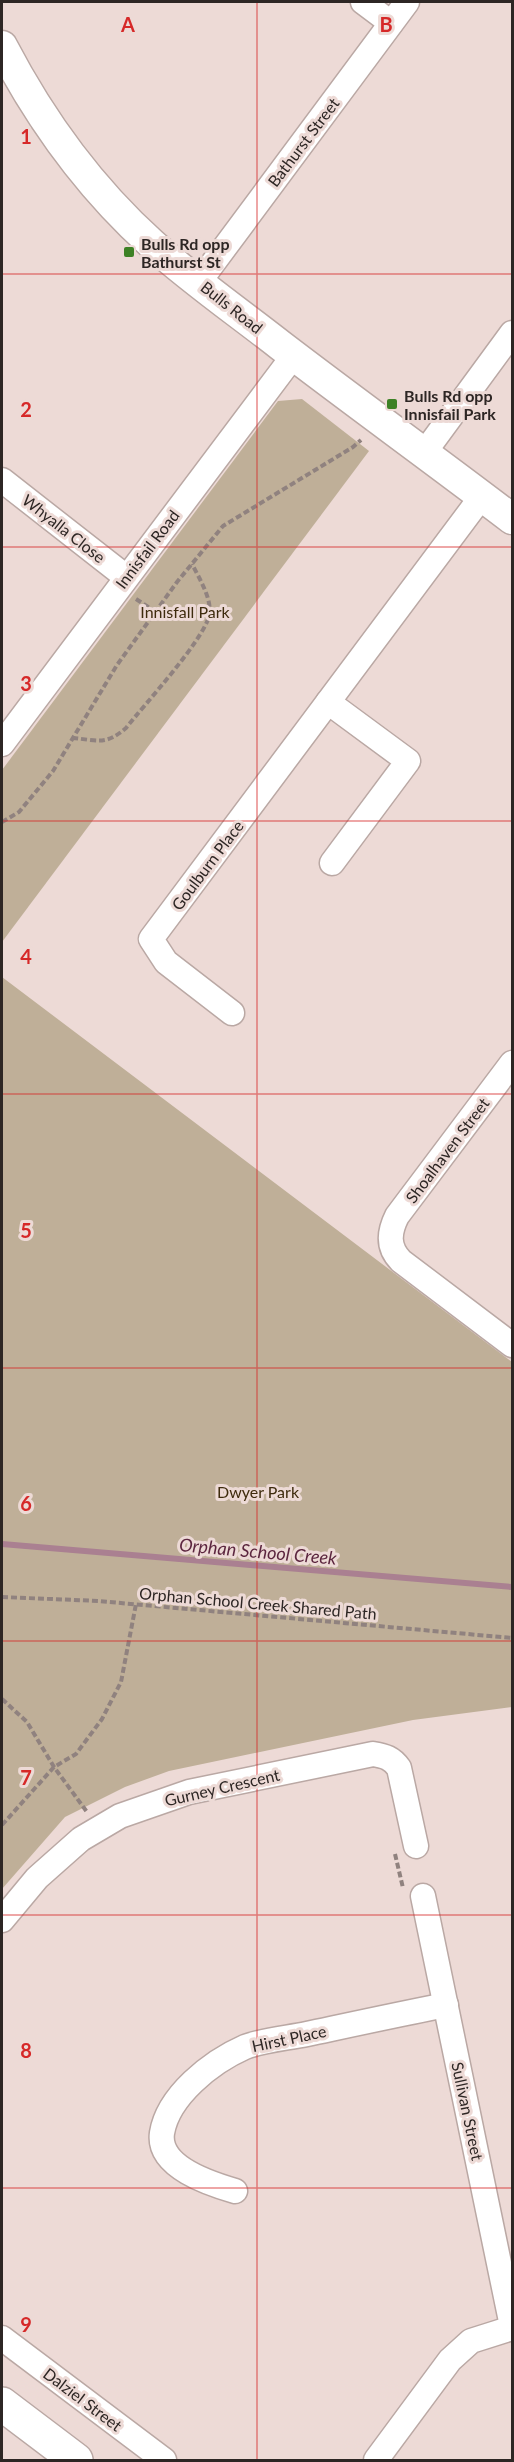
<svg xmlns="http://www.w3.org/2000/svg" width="514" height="2462" font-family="Lato,sans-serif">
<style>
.green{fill:#bfaf98}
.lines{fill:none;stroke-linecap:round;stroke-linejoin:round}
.stream{stroke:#aa8091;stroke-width:6}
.minor-casing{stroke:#baa8a4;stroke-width:27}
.tertiary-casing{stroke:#baa8a4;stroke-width:33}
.secondary-casing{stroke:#baa8a4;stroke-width:36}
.path{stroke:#90827f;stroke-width:4;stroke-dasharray:6 3;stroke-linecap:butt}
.minor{stroke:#fff;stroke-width:24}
.tertiary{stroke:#fff;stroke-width:30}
.secondary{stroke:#fff;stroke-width:33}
.grid{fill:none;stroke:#d62828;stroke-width:1.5;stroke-opacity:0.55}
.poi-dot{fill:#3d8125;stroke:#eddad6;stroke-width:2}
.labels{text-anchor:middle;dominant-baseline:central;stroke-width:6;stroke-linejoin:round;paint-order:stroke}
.street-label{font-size:16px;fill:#2d2624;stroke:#eddad6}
.poi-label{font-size:16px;font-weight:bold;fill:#2d2624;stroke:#eddad6;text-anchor:start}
.park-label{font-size:16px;fill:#3e2b0d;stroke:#eddad6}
.water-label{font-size:18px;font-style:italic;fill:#5c263f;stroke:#eddad6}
.grid-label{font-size:20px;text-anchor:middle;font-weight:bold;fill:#d62828;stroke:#eddad6;stroke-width:6;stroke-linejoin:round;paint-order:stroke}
</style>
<rect width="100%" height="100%" fill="#eddad6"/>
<g class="green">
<path d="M 302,399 L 369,451 L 2,942 L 2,770 L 278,401 Z"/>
<path d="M 2,977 L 512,1362 L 512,1707 L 413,1720 L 169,1771 L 125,1787 L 65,1817 L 2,1889 Z"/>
</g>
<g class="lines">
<path class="stream" d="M 2,1544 L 512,1587"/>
<defs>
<g id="minor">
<path d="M 363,2 L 391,23"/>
<path d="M 199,282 L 407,2"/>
<path d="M 424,453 L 512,333"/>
<path d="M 2,480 L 126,577"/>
<path d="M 328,702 L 408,761 L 332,863"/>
<path d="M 2,744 L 294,355"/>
<path d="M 232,1013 L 166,962 L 151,939 L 482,496"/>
<path d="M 512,1063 L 397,1216 C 389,1232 387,1247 401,1261 L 512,1345"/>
<path d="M 423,1896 L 512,2326"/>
<path d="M 2,1920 L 37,1878 L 81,1839 L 120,1816 L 189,1792 L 373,1754 C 385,1756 392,1758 399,1768 L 416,1846"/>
<path d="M 235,2191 C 211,2184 157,2167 162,2133 C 168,2096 211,2062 245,2047 C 263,2040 288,2038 307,2034 C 354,2024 400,2014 446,2005"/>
<path d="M 2,2338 L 164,2460"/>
<path d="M 376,2460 L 450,2360 L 471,2341 L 512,2328"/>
</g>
<path id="tertiary" d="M 2,46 C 40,119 91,189 152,244 C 192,280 238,312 280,345 C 357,404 436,461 512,519"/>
<path id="secondary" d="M 2,2404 L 76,2460"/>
</defs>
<use href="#minor" class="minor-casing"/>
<use href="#tertiary" class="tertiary-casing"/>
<use href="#secondary" class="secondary-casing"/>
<g class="path">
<path d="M 136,599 L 156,612"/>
<path d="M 72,738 C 98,740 105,746 126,728 C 144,705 203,641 209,616 C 213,600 199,578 192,564"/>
<path d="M 2,822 L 19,812 L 53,771 L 117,665 L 177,582 L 223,526 L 353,447 L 361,440"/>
<path d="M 2,1597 L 98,1601 L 512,1638"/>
<path d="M 2,1699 L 27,1722 L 54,1767 L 87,1812"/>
<path d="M 2,1825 L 54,1767 L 76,1754 L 102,1719 L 121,1682 L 136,1604"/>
<path d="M 395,1854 L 403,1888"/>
</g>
<use href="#minor" class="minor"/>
<use href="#tertiary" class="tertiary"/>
<use href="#secondary" class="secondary"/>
</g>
<path class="grid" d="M 257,2 L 257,2460M 2,274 L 512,274M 2,547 L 512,547M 2,821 L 512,821M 2,1094 L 512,1094M 2,1368 L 512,1368M 2,1641 L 512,1641M 2,1915 L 512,1915M 2,2188 L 512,2188"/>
<g class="poi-dot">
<rect x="123" y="246" width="12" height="12" rx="3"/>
<rect x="386" y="398" width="12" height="12" rx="3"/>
</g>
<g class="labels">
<g class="street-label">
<text transform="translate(303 142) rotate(-53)">Bathurst Street</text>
<text transform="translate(232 307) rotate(38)">Bulls Road</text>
<text transform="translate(64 528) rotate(38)">Whyalla Close</text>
<text transform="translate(147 549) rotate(-53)">Innisfail Road</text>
<text transform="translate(207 865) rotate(-53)">Goulburn Place</text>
<text transform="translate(447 1150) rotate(-53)">Shoalhaven Street</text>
<text transform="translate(258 1603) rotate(5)">Orphan School Creek Shared Path</text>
<text transform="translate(222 1787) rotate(-13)">Gurney Crescent</text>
<text transform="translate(289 2038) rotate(-12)">Hirst Place</text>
<text transform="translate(468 2111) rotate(78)">Sullivan Street</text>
<text transform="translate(83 2399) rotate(37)">Dalziel Street</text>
</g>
<g class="poi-label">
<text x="141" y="243">Bulls Rd opp<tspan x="141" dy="18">Bathurst St</tspan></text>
<text x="404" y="395">Bulls Rd opp<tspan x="404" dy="18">Innisfail Park</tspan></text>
</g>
<g class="park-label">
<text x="185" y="611">Innisfall Park</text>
<text x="258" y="1491">Dwyer Park</text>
</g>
<g class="water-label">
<text transform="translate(258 1551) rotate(5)">Orphan School Creek</text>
</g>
</g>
<g class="grid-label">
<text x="128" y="32">A</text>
<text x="386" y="32">B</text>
<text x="26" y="144">1</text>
<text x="26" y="417">2</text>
<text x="26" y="691">3</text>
<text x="26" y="964">4</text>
<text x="26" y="1238">5</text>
<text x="26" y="1511">6</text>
<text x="26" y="1785">7</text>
<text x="26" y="2058">8</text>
<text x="26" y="2332">9</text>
</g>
<rect width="514" height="2462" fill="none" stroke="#2d2624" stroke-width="6"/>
</svg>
